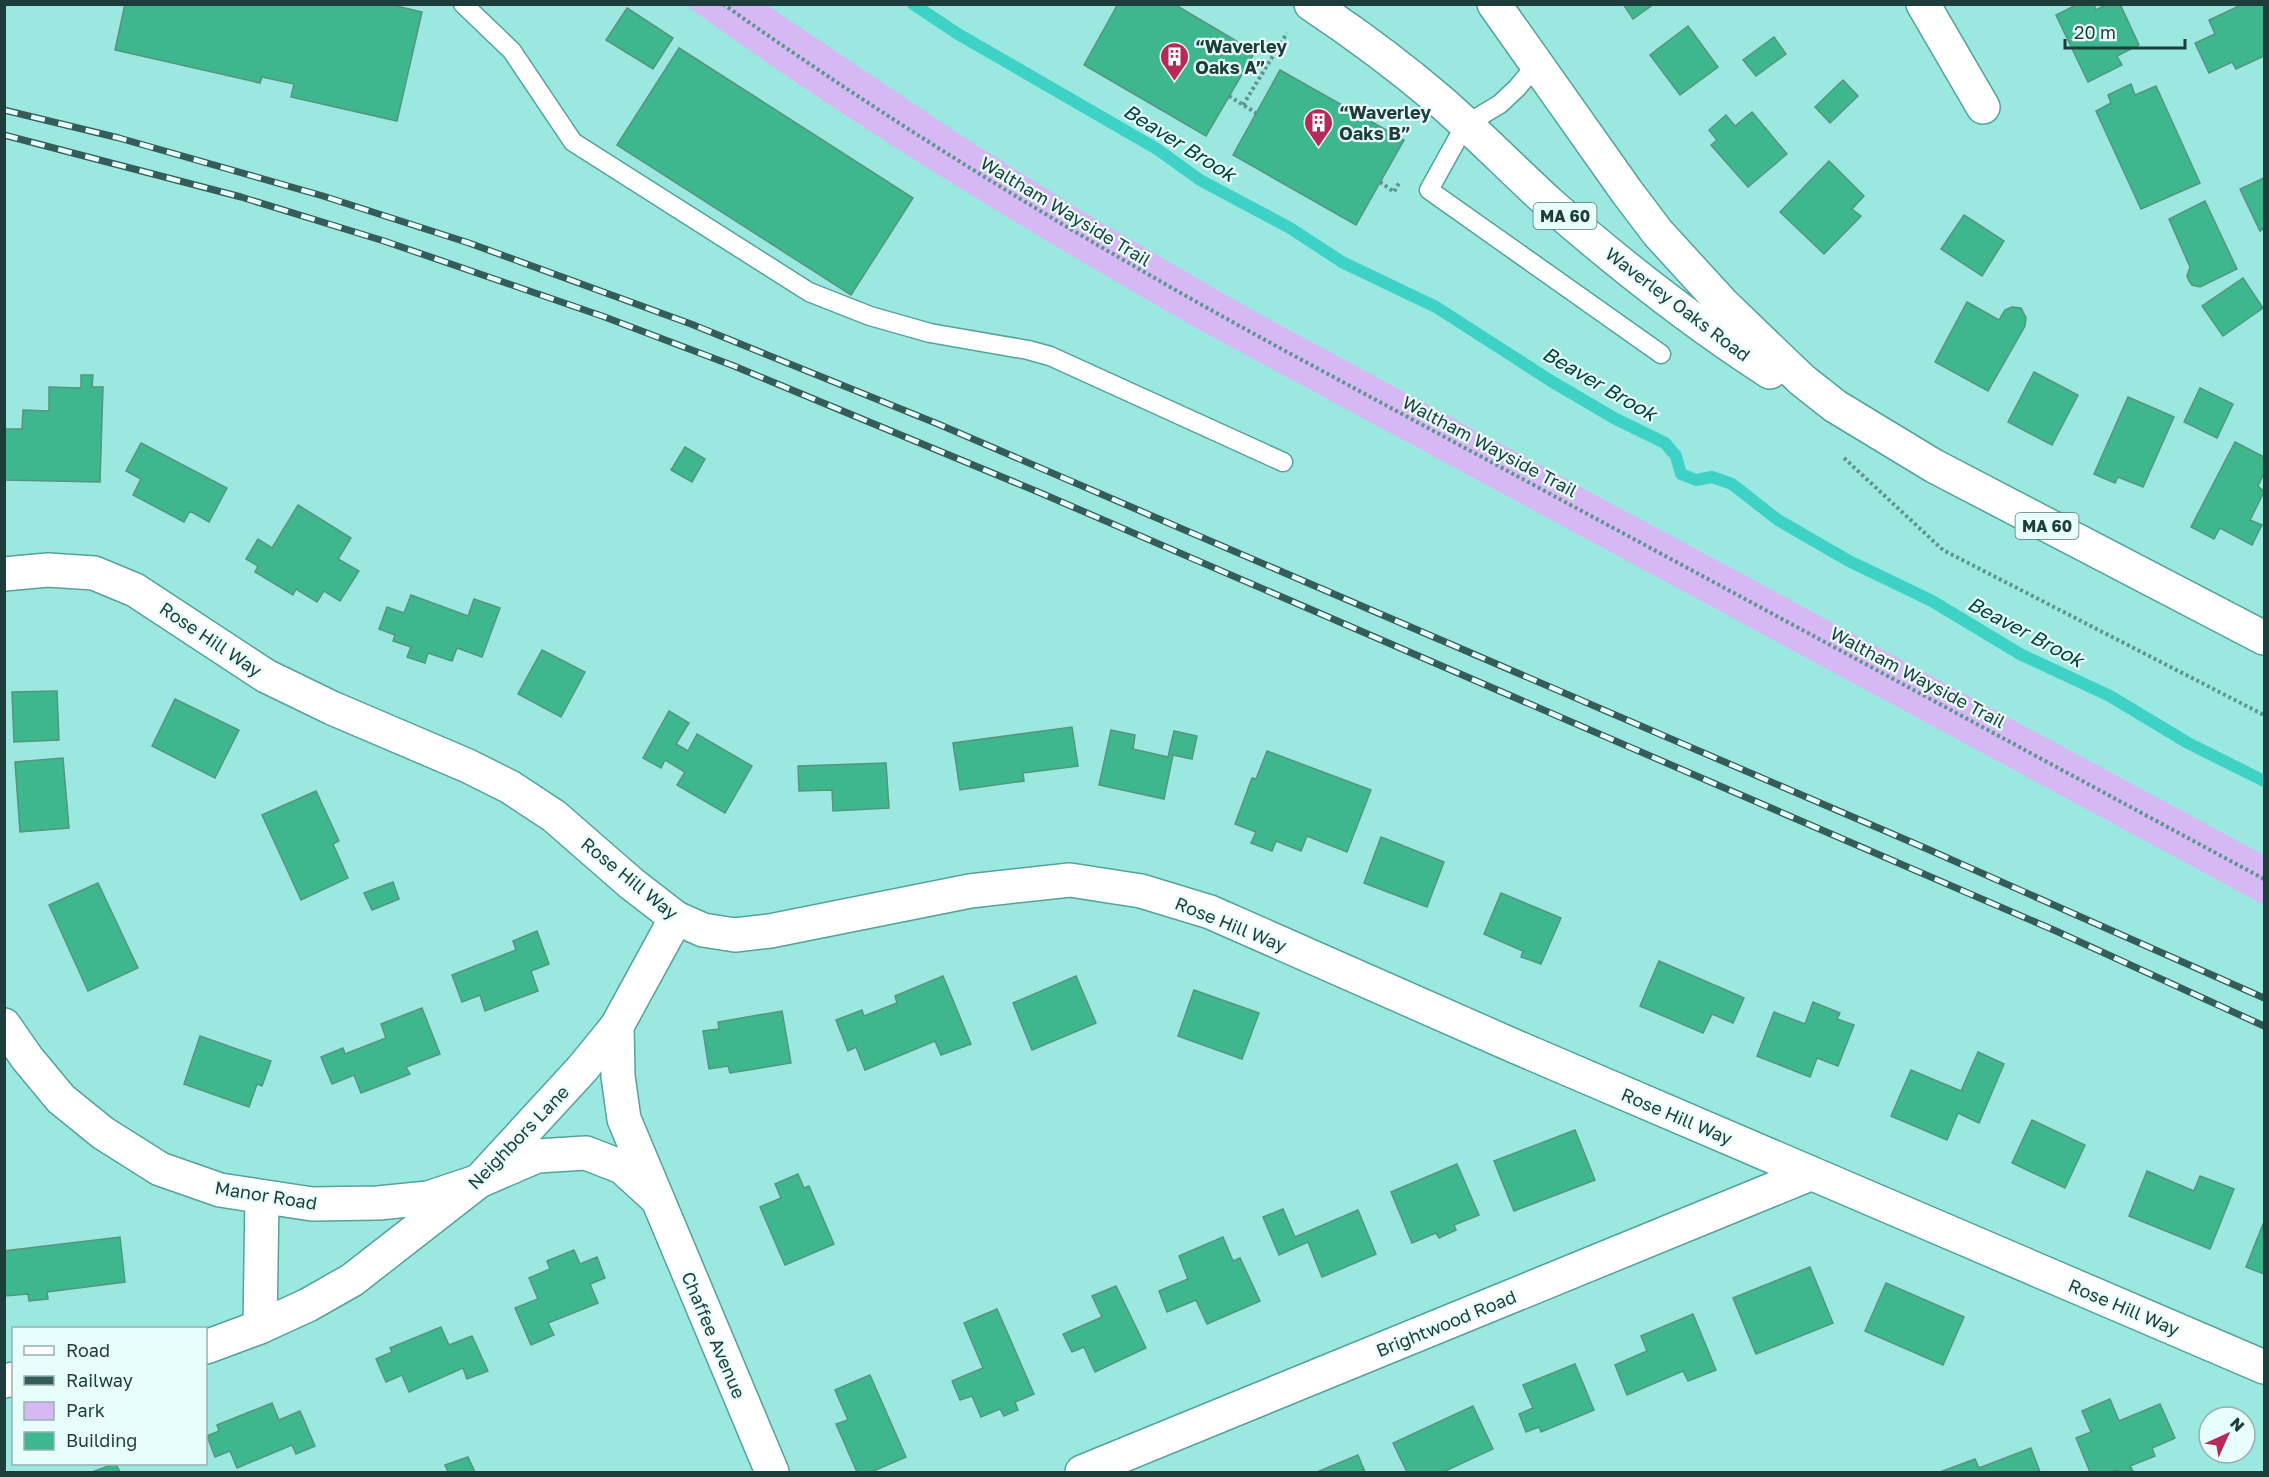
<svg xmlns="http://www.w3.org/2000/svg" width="2269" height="1477" font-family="'Golos Text',sans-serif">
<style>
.green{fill:#d6b8f4}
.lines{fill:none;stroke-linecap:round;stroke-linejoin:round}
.stream{stroke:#3ed2c7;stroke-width:12}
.building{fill:#3eb78f;stroke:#55957c;stroke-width:1.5}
.lane-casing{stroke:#55a29a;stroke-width:21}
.street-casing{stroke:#55a29a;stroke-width:36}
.primary-casing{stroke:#55a29a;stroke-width:36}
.path{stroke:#5d948e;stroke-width:4;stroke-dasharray:3 3;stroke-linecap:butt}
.lane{stroke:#fff;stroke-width:18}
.street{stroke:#fff;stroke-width:33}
.primary{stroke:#fff;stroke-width:33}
.rail-casing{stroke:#345d59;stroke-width:7}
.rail{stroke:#e8fefb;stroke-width:4.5;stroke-dasharray:14;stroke-linecap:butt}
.labels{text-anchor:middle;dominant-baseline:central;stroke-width:4.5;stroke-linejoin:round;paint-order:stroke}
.shield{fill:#e8fefb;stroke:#5a7774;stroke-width:1.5}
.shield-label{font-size:16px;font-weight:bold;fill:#1d3d3a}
.poi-label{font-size:18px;font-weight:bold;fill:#1d3d3a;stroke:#e8fefb;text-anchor:start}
.street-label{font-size:18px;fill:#1d3d3a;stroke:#e8fefb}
.water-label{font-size:20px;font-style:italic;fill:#014540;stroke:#e8fefb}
</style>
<rect width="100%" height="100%" fill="#9be8e0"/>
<path class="green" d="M 686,5 L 767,5 L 962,136 L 1085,213 L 1252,310 L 2264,855 L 2264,905 L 1198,329 C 1023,229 849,124 686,5 Z"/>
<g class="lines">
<path class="stream" d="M 913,4 L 958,34 L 1157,149 L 1200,180 L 1290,228 L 1342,262 L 1436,307 L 1551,381 L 1614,418 L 1665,443 L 1676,456 L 1681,474 L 1696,480 L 1712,477 L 1732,484 L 1778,520 L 1849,561 L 1932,601 L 2020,654 L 2110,696 L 2188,743 L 2264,781"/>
</g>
<g class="building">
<path d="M 125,4 L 388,4 L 422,12 L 397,121 L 291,97 L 294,84 L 262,77 L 260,83 L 115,50 Z"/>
<path d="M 1118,4 L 1174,4 L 1255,52 L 1206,136 L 1084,65 Z"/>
<path d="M 1623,4 L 1654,4 L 1633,19 Z"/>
<path d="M 2078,4 L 2094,4 L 2096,10 L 2107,4 L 2120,4 L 2139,45 L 2117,56 L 2122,65 L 2088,82 L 2056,15 Z"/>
<path d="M 2243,4 L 2264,4 L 2264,56 L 2236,69 L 2232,62 L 2209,73 L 2195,43 L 2215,34 L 2209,20 Z"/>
<path d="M 627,8 L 673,38 L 653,69 L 606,40 Z"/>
<path d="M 1688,26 L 1718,67 L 1680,95 L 1650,55 Z"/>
<path d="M 1774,37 L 1786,54 L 1756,76 L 1743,60 Z"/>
<path d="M 679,48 L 913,198 L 851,295 L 617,145 Z"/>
<path d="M 1280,70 L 1404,140 L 1356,225 L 1233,155 Z"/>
<path d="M 1843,80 L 1858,96 L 1830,123 L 1815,107 Z"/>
<path d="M 2131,84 L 2135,95 L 2156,86 L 2200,183 L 2141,209 L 2096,111 L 2111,103 L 2108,95 Z"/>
<path d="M 1752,112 L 1787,154 L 1748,187 L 1711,145 L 1717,140 L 1709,130 L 1726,115 L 1735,126 Z"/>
<path d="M 1829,161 L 1864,196 L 1852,209 L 1861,216 L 1824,254 L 1780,212 Z"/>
<path d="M 2264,178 L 2264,228 L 2260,231 L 2240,189 Z"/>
<path d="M 2205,201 L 2237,269 L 2200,287 L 2192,285 L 2189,281 L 2187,276 L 2190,267 L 2169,219 Z"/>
<path d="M 1964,215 L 2004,241 L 1982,276 L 1941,249 Z"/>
<path d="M 2243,278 L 2263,308 L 2223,336 L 2202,306 Z"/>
<path d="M 1967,302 L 1999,320 L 2005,310 L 2012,307 L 2021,308 L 2026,318 L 2025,326 L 1988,391 L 1935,362 Z"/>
<path d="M 2034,372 L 2078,395 L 2052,445 L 2008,422 Z"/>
<path d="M 81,375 L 93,375 L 92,387 L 103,387 L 100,482 L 4,480 L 4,429 L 22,429 L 23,410 L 49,411 L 49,387 L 81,388 Z"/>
<path d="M 2200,388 L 2233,404 L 2217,438 L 2184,422 Z"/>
<path d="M 2128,397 L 2174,417 L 2143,487 L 2118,477 L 2115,483 L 2094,474 Z"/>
<path d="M 2235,442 L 2264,457 L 2264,473 L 2258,486 L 2264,492 L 2250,520 L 2262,525 L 2252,545 L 2220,528 L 2214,539 L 2191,527 Z"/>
<path d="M 141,443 L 227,488 L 209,522 L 190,511 L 184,522 L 133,495 L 141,479 L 126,471 Z"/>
<path d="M 685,447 L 705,459 L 692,482 L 671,470 Z"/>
<path d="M 298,505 L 351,538 L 338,559 L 359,571 L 340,601 L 324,591 L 317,602 L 296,589 L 293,595 L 255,572 L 258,566 L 246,559 L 258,539 L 272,548 Z"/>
<path d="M 411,595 L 468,616 L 474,599 L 500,608 L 482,657 L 457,648 L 452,661 L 428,653 L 425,663 L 407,657 L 411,647 L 393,641 L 395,635 L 379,629 L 387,607 L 404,613 Z"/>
<path d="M 542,650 L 585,672 L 561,717 L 518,694 Z"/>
<path d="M 57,691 L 59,740 L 14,742 L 12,692 Z"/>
<path d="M 175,699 L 239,730 L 215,778 L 152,746 Z"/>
<path d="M 669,711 L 689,723 L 676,744 L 688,751 L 697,734 L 752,766 L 725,813 L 677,785 L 685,772 L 665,760 L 661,768 L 643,758 Z"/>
<path d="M 1072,727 L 1078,766 L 1023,773 L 1024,781 L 960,790 L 953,743 Z"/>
<path d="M 1111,730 L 1135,735 L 1133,749 L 1168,757 L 1174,731 L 1197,736 L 1192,759 L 1173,755 L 1164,799 L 1099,785 Z"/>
<path d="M 1267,751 L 1371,790 L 1347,852 L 1307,836 L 1301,851 L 1276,841 L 1272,851 L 1251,843 L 1256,832 L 1235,824 L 1252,778 L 1256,779 Z"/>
<path d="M 63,758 L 69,828 L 20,832 L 15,762 Z"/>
<path d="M 886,763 L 889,808 L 833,811 L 832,790 L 799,791 L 798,766 Z"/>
<path d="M 316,791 L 339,841 L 333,844 L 348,878 L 301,900 L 262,815 Z"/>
<path d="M 1381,837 L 1444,862 L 1427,907 L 1364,883 Z"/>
<path d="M 393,882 L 399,899 L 372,910 L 364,893 Z"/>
<path d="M 98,883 L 138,968 L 88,991 L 49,905 Z"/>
<path d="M 1501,893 L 1561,918 L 1541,964 L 1521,957 L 1523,951 L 1484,934 Z"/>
<path d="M 537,931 L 549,964 L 531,971 L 538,991 L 485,1011 L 480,995 L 462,1002 L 452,975 L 516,950 L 513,941 Z"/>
<path d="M 1659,961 L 1744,998 L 1733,1023 L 1712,1014 L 1703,1033 L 1640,1006 Z"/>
<path d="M 943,976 L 971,1044 L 941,1055 L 935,1041 L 865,1070 L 856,1047 L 848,1051 L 836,1020 L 862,1010 L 864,1016 L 897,1003 L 895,996 Z"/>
<path d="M 1076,976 L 1096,1023 L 1032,1050 L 1013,1003 Z"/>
<path d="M 1194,990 L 1259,1013 L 1242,1059 L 1178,1036 Z"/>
<path d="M 1813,1002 L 1840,1013 L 1837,1019 L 1854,1025 L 1838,1066 L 1817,1058 L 1810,1077 L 1757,1056 L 1774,1012 L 1805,1024 Z"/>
<path d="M 422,1008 L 440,1054 L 406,1067 L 410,1074 L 361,1093 L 354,1075 L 332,1084 L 321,1057 L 343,1048 L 345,1054 L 386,1038 L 381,1024 Z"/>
<path d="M 782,1011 L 791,1063 L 730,1073 L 728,1066 L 709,1069 L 703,1031 L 719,1029 L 718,1022 Z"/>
<path d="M 200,1036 L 271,1061 L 262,1086 L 257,1084 L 249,1107 L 184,1084 Z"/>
<path d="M 1978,1052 L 2004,1064 L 1979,1123 L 1958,1113 L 1947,1140 L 1891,1116 L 1911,1070 L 1961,1091 Z"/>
<path d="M 2032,1120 L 2085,1145 L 2065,1188 L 2012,1163 Z"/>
<path d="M 1575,1130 L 1595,1180 L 1514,1211 L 1494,1161 Z"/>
<path d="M 1457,1164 L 1479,1215 L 1454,1225 L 1456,1230 L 1439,1238 L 1436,1233 L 1412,1243 L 1391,1192 Z"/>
<path d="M 2147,1171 L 2194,1191 L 2200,1176 L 2234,1189 L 2210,1249 L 2129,1216 Z"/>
<path d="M 798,1174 L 804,1188 L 809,1186 L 834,1244 L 785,1265 L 760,1207 L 781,1198 L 775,1184 Z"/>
<path d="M 1283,1209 L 1295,1237 L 1358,1210 L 1376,1254 L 1322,1277 L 1308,1242 L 1279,1255 L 1263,1217 Z"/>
<path d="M 2263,1224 L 2264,1224 L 2264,1274 L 2246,1267 Z"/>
<path d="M 120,1237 L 125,1282 L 47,1292 L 48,1299 L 29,1301 L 28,1294 L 5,1296 L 4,1251 Z"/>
<path d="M 1223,1237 L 1233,1261 L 1240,1258 L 1260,1301 L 1207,1324 L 1196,1300 L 1167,1312 L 1159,1291 L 1188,1279 L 1179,1256 Z"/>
<path d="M 574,1250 L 580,1264 L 597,1257 L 605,1278 L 590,1284 L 598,1303 L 548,1323 L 554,1335 L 531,1345 L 515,1308 L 538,1299 L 529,1278 L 550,1269 L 547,1261 Z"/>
<path d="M 1810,1267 L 1833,1323 L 1756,1354 L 1733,1298 Z"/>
<path d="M 1886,1283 L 1964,1317 L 1943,1365 L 1865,1331 Z"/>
<path d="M 1116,1286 L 1146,1348 L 1095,1372 L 1084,1347 L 1072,1352 L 1063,1334 L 1102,1317 L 1092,1296 Z"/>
<path d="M 997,1309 L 1034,1394 L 1015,1402 L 1018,1410 L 1004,1416 L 1000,1409 L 981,1417 L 972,1396 L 960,1400 L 952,1381 L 983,1368 L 964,1323 Z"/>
<path d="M 1693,1314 L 1716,1370 L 1688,1381 L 1683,1371 L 1627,1395 L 1615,1365 L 1647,1351 L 1641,1336 Z"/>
<path d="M 441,1327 L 449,1345 L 472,1336 L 488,1371 L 467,1379 L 463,1368 L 409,1392 L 402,1375 L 386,1382 L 376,1359 L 392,1352 L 390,1348 Z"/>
<path d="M 1575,1364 L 1594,1410 L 1541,1432 L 1539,1427 L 1526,1432 L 1519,1414 L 1533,1408 L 1523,1385 Z"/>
<path d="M 870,1375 L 906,1457 L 871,1472 L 857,1472 L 836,1424 L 848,1420 L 835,1390 Z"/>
<path d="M 2110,1399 L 2119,1421 L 2160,1404 L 2175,1438 L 2152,1448 L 2155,1456 L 2130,1466 L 2133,1471 L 2130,1472 L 2119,1472 L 2118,1470 L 2111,1472 L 2090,1472 L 2076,1438 L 2091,1432 L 2082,1411 Z"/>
<path d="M 272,1403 L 279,1420 L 300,1411 L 315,1446 L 296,1454 L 292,1445 L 237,1468 L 230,1451 L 215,1457 L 207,1436 L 219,1431 L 217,1425 Z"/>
<path d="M 1473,1406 L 1493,1449 L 1443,1472 L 1407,1472 L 1393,1443 Z"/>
<path d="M 2031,1448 L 2040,1472 L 1940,1472 L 1975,1459 L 1979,1468 Z"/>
<path d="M 1358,1455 L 1365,1472 L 1317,1472 Z"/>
<path d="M 468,1457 L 475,1472 L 448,1472 L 445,1465 Z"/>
<path d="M 116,1464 L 120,1472 L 92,1472 L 114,1464 Z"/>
</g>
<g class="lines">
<defs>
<g id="lane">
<path d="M 463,4 L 512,51 L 573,142 L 809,292 L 870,316 L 930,333 L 1028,350 L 1050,356 L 1283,462"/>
<path d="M 1537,64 L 1517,88 L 1500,104 L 1465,125 L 1429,190 L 1661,354"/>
</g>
<g id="street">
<path d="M 1923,4 L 1983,107"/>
<path d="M 4,574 L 48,570 L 94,573 L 135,590 L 266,676 L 332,708 L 468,766 L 510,787 L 554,816 L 632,884 L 676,918 L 703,930 L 735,935 L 770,931 L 970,891 L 1070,880 L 1141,891 L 1210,912 L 1514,1046 L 2264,1367"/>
<path d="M 4,1025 L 27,1058 L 61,1099 L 103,1133 L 160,1169 L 220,1190 L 312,1204 L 378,1203 L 428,1198 L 479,1181 L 537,1156 L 586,1153 L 622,1167 L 656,1198"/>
<path d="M 617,1026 L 618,1076 L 624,1119 L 772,1472"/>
<path d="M 260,1327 L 262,1197"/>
<path d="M 206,1347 L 260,1327 L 308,1305 L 352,1280 L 479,1181 L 582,1069 L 617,1026 L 676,918"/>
<path d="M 4,1381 L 14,1379"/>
<path d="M 1082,1472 L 1810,1174"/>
</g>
<g id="primary">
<path d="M 1311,4 C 1356,34 1398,65 1439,100 C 1477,133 1512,169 1549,203 C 1619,264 1692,322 1770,372"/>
<path d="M 1494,4 L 1627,192 L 1658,233 L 1723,304 L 1802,380 L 1835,406 L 1934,466 L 2264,638"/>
</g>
</defs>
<use href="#lane" class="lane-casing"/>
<use href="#street" class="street-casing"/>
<use href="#primary" class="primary-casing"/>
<g class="path">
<path d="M 723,4 C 905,133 1094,247 1289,353 L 2264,879"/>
<path d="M 1229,96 L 1256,113"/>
<path d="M 1243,105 L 1287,33"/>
<path d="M 1380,182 L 1394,192 L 1399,183"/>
<path d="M 1844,458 L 1943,550 L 2264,715"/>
</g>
<use href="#lane" class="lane"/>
<use href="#street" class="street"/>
<use href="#primary" class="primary"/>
<defs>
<g id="rail">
<path d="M 4,110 L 119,138 L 323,196 L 469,243 L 691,324 L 938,424 L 1925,848 L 2264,998"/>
<path d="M 4,135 L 241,197 L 384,241 L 602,316 L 734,366 L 1043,494 L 2056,931 L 2264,1026"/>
</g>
</defs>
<use href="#rail" class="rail-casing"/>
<use href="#rail" class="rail"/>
</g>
<defs>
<symbol id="building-pin" viewBox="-11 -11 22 30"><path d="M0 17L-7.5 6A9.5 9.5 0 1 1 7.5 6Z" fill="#b82957" stroke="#e8fefb"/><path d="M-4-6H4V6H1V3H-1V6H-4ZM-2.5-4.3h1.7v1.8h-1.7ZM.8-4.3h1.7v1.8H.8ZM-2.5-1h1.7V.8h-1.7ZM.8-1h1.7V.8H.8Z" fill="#fff"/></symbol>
</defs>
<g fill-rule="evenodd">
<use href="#building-pin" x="1158" y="40" width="33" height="45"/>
<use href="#building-pin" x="1302" y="106" width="33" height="45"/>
</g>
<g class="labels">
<g class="shield">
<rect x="1533.5" y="203" width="63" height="26" rx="4.5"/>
<rect x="2015.5" y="513" width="63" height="26" rx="4.5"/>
</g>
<g class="shield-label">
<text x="1565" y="216">MA 60</text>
<text x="2047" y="526">MA 60</text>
</g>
<g class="poi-label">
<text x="1195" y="46">“Waverley<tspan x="1195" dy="21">Oaks A”</tspan></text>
<text x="1339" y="112">“Waverley<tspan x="1339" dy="21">Oaks B”</tspan></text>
</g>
<g class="street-label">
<text transform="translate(1066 211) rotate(31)">Waltham Wayside Trail</text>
<text transform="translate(1678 304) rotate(37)">Waverley Oaks Road</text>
<text transform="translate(1490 446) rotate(28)">Waltham Wayside Trail</text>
<text transform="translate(211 639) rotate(34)">Rose Hill Way</text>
<text transform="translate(1918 677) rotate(28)">Waltham Wayside Trail</text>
<text transform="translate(630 878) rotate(39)">Rose Hill Way</text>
<text transform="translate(1231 924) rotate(22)">Rose Hill Way</text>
<text transform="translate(1677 1116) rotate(23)">Rose Hill Way</text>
<text transform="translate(518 1137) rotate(-46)">Neighbors Lane</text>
<text transform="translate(266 1195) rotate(9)">Manor Road</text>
<text transform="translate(2124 1307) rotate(23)">Rose Hill Way</text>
<text transform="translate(1446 1323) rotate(-22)">Brightwood Road</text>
<text transform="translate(714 1335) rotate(67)">Chaffee Avenue</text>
</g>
<g class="water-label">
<text transform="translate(1180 142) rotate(32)">Beaver Brook</text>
<text transform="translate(1600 383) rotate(30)">Beaver Brook</text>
<text transform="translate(2026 631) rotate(28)">Beaver Brook</text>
</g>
</g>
<rect width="2269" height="1477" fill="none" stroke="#1d3d3a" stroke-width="12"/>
<rect x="12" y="1327" width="195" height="138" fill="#e8fefb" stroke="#97b1ae" stroke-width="1.5"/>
<rect x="24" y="1346" width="30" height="9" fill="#ffffff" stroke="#97b1ae" stroke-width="1.5"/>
<text x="66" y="1357" font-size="18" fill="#1d3d3a">Road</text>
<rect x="24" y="1376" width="30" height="9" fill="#345d59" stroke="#97b1ae" stroke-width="1.5"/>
<text x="66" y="1387" font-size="18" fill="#1d3d3a">Railway</text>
<rect x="24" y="1402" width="30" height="18" fill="#d6b8f4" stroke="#97b1ae" stroke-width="1.5"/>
<text x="66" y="1417" font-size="18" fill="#1d3d3a">Park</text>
<rect x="24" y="1432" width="30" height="18" fill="#3eb78f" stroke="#97b1ae" stroke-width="1.5"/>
<text x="66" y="1447" font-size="18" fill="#1d3d3a">Building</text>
<g transform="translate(2227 1435) rotate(45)"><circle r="28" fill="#e8fefb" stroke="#97b1ae" stroke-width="1.5"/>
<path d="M0-4.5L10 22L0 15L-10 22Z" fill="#b82957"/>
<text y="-9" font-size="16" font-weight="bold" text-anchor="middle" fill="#1d3d3a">N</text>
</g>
<path d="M2065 39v9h120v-9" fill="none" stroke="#1d3d3a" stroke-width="3"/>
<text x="2074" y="39" font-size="18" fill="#1d3d3a" stroke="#e8fefb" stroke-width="4.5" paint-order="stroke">20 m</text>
</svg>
